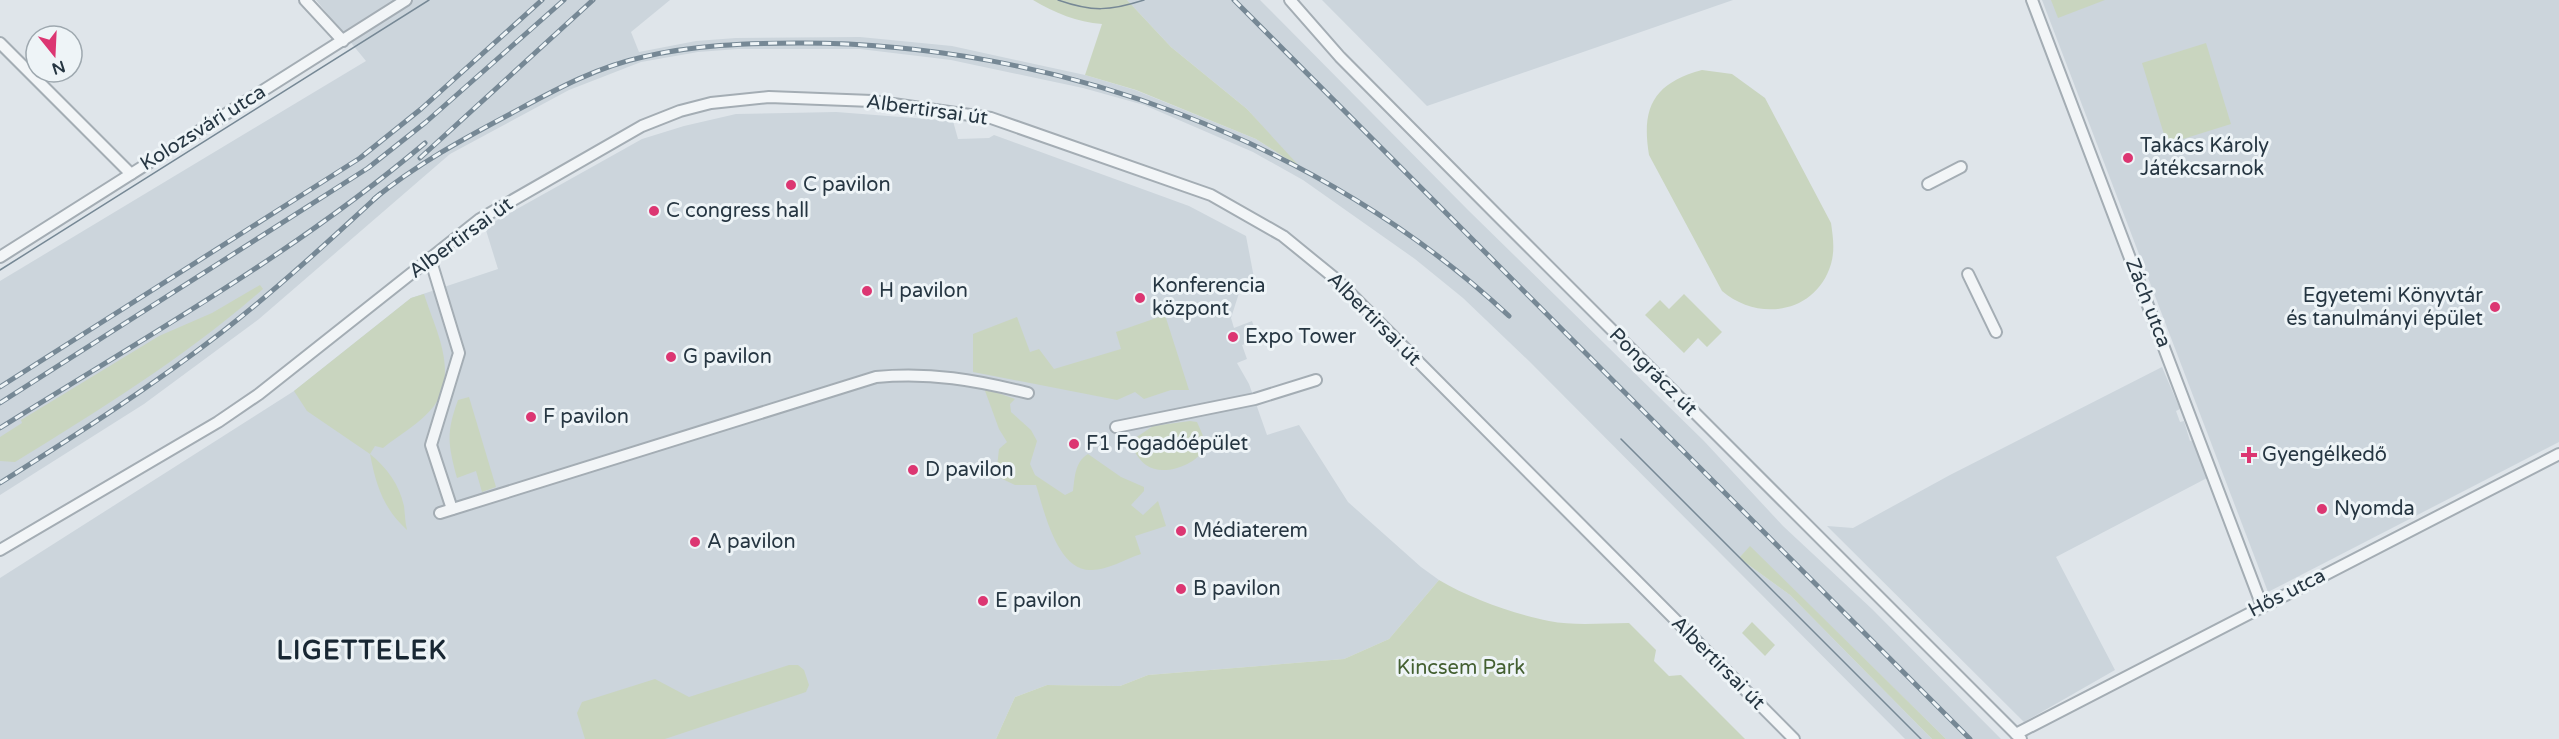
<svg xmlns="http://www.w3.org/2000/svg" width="2559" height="739" font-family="'Varela Round',sans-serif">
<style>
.built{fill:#ccd5dc}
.green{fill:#c9d5bf}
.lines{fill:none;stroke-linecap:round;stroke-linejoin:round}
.minor-casing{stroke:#a4adb4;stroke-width:14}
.minor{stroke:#f2f5f7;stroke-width:10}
.tram{stroke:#768895;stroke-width:1.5}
.rail-casing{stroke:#768895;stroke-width:5}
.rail{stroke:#eef4f7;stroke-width:3;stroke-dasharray:9;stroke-linecap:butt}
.poi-dot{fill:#dc3672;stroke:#eef4f7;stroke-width:2}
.labels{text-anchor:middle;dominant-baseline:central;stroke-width:6;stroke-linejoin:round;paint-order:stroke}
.street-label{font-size:20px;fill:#263642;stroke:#eef4f7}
.poi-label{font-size:20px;fill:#263642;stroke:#eef4f7;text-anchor:start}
.park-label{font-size:20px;fill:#446032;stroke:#eef4f7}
.district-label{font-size:26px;font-weight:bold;letter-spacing:1.5px;fill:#182733;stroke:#eef4f7}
</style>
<rect width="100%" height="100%" fill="#dfe5ea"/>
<g class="built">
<path d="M 316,0 L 670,0 L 631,32 L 639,52 L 696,41 L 736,38 L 860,37 L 952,46 L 1085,75 L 1135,90 L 1256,139 L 1298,166 L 1247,109 L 1171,47 L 1127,0 L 1260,0 L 1469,211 L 1704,441 L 1783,526 L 1872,609 L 2001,739 L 1946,739 L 1750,547 L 1739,558 L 1790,595 L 1932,739 L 1905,739 L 1529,361 L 1463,298 L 1415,259 L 1303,180 L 1253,152 L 1144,105 L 1083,88 L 951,60 L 860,49 L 738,49 L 698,52 L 641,62 L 569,90 L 450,154 L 259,319 L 144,404 L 0,495 L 0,281 L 366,61 Z"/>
<path d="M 1322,0 L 1733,0 L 1427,106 Z"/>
<path d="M 2042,0 L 2559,0 L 2559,442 L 2268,592 Z"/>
<path d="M 836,112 L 953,121 L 958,139 L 989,138 L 994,135 L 1189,206 L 1246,236 L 1256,288 L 1239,293 L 1231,318 L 1234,328 L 1252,321 L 1258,339 L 1242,345 L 1247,359 L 1237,363 L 1249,384 L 1267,435 L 1299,425 L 1348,502 L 1421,567 L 1439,580 L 1389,639 L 1344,659 L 1148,675 L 1120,686 L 1047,685 L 1015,697 L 996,739 L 0,739 L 0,578 L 294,391 L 411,298 L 498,269 L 485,227 L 642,139 L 684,126 L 736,114 Z"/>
<path d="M 2162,367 L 2180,409 L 2176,411 L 2180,422 L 2184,421 L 2190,441 L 2194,440 L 2207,478 L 2056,557 L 2115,670 L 2024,722 L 1827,526 L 1853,528 L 1950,475 Z"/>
</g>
<g class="green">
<path d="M 1033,0 L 1127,0 L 1171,47 L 1247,109 L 1301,168 L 1256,139 L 1136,90 L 1085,75 L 1102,24 C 1077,22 1055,13 1033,0 Z"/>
<path d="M 2051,0 L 2105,0 L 2058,18 Z"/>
<path d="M 2206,43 L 2231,124 L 2167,144 L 2142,63 Z"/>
<path d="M 1702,70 L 1732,74 L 1765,98 L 1831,223 C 1833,237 1835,250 1831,264 C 1816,314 1758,322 1722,291 L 1649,155 C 1641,107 1654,83 1702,70 Z"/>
<path d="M 260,285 L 263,289 C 187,356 100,410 15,462 L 0,461 L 0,437 L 22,423 L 21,420 L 159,336 L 212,313 Z"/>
<path d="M 424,294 C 435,329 459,371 434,406 C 422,422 399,435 383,448 L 375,446 L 370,454 C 387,468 399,484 404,506 C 405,514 405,522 407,530 C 383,508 376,485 370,454 L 307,411 L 294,391 L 411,298 Z"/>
<path d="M 1684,294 L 1722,332 L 1707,347 L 1698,338 L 1684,353 L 1645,315 L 1660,300 L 1669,309 Z"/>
<path d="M 1165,315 L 1189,390 L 1171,390 L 1144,399 L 1135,392 L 1117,400 L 973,372 L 973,334 L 1017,317 L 1030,352 L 1039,349 L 1054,369 L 1121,349 L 1116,332 Z"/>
<path d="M 984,388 L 1015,399 L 1010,404 L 1011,412 L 1031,430 L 1037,441 L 1030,464 L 1035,475 L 1065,495 L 1073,491 C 1075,476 1075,462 1088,454 L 1121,477 L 1144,487 L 1144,491 L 1131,505 L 1143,515 L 1158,501 L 1166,526 L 1135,536 L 1141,554 C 1126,559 1107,570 1092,570 C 1057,572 1044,510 1036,485 L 1015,485 L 996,476 L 999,449 L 1007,442 L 999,429 Z"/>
<path d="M 469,397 L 496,487 L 482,492 L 476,471 L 457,478 C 448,444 446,433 458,400 Z"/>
<path d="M 1190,421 L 1197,422 C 1200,429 1207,442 1204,449 C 1195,466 1162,477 1146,465 C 1139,460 1134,450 1128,443 L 1153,426 Z"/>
<path d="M 1750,546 L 1946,739 L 1932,739 L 1790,595 L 1739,558 Z"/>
<path d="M 1439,580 C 1469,598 1514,614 1549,621 C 1574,626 1603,623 1629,623 L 1656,650 L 1654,661 L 1669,676 L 1681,675 L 1745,739 L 996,739 L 1015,697 L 1047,685 L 1120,686 L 1148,675 L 1344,659 L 1389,639 Z"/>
<path d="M 1752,622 L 1775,645 L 1765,656 L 1742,633 Z"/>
<path d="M 789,665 L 798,665 L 804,670 L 809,685 L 806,692 L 665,739 L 585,739 L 577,713 L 582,702 L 655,679 L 689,697 Z"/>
</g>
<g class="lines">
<defs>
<g id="minor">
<path d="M 305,0 L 343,41"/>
<path d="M 1290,0 L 1340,57 L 1495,213 L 2021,739"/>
<path d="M 2032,0 L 2262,606"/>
<path d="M 0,43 L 131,174"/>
<path d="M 1928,184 L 1961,167"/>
<path d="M 0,257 L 406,0"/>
<path d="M 430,258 L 459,353 L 431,445 L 452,509"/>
<path d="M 1968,274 L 1996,332"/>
<path d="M 1116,427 L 1255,399 L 1316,380"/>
<path d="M 440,513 L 876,377 C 931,372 975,380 1028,393"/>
<path d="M 0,550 L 218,422 L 259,394 L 480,219 L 642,126 L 680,111 L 711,103 L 769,97 L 872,101 L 991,118 L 1211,195 L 1283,236 L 1337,280 L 1794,739"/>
<path d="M 2016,734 L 2559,454"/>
</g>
</defs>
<use href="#minor" class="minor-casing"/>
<use href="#minor" class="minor"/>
<g class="tram">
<path d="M 1058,0 C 1092,12 1110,11 1144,0"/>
<path d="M 0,270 L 429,0"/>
<path d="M 1621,439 L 1921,739"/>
</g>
<defs>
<g id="rail">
<path d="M 1234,0 L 1970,739"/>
<path d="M 420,158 L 593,0"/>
<path d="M 374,199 C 417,164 463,139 512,113 C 553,91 596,67 643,57 C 694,45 745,43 798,43 C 1052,42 1322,141 1509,316"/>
<path d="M 0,387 L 360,158 L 421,109 L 542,0"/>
<path d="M 0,403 L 368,168 L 426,122 L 564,0"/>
<path d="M 0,428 C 144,338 295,253 425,143"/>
<path d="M 0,483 C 76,435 151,387 222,332 C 277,289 329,241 380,194"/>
</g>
</defs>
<use href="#rail" class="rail-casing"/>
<use href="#rail" class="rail"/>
</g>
<g class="poi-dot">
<circle cx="2128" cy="158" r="6"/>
<circle cx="791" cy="185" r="6"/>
<circle cx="654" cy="211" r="6"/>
<circle cx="867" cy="291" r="6"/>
<circle cx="1140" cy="298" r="6"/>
<circle cx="2495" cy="307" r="6"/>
<circle cx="1233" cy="337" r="6"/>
<circle cx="671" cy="357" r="6"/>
<circle cx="531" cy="417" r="6"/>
<circle cx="1074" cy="444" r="6"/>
<path d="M2246 446h6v6h6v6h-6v6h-6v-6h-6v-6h6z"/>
<circle cx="913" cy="470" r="6"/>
<circle cx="2322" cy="509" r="6"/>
<circle cx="1181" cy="531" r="6"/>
<circle cx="695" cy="542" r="6"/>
<circle cx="1181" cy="589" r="6"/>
<circle cx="983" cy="601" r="6"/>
</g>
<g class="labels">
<g class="street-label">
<text transform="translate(927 110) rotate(8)">Albertirsai út</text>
<text transform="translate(203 128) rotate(-32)">Kolozsvári utca</text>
<text transform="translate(461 238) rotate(-36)">Albertirsai út</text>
<text transform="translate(2148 303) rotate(69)">Zách utca</text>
<text transform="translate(1374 319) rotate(45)">Albertirsai út</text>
<text transform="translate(1653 372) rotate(45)">Pongrácz út</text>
<text transform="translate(2287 593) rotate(-27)">Hős utca</text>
<text transform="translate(1718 663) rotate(45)">Albertirsai út</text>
</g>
<g class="poi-label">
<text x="2140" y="146">Takács Károly<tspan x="2140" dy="23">Játékcsarnok</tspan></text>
<text x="803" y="185">C pavilon</text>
<text x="666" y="211">C congress hall</text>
<text x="1152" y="286">Konferencia<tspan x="1152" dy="23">központ</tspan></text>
<text x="879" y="291">H pavilon</text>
<text x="2483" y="296" text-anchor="end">Egyetemi Könyvtár<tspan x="2483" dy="23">és tanulmányi épület</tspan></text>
<text x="1245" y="337">Expo Tower</text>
<text x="683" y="357">G pavilon</text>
<text x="543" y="417">F pavilon</text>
<text x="1086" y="444">F1 Fogadóépület</text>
<text x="2262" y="455">Gyengélkedő</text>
<text x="925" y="470">D pavilon</text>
<text x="2334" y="509">Nyomda</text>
<text x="1193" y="531">Médiaterem</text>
<text x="707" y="542">A pavilon</text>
<text x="1193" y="589">B pavilon</text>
<text x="995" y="601">E pavilon</text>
</g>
<g class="park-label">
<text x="1461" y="668">Kincsem Park</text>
</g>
<g class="district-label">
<text x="362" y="650">LIGETTELEK</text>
</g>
</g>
<g transform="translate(54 54) rotate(162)"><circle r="28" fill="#eef4f7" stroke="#9ea8af" stroke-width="1.5"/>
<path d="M0-4.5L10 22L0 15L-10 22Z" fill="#dc3672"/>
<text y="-9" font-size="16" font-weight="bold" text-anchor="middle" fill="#263642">N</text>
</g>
</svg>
